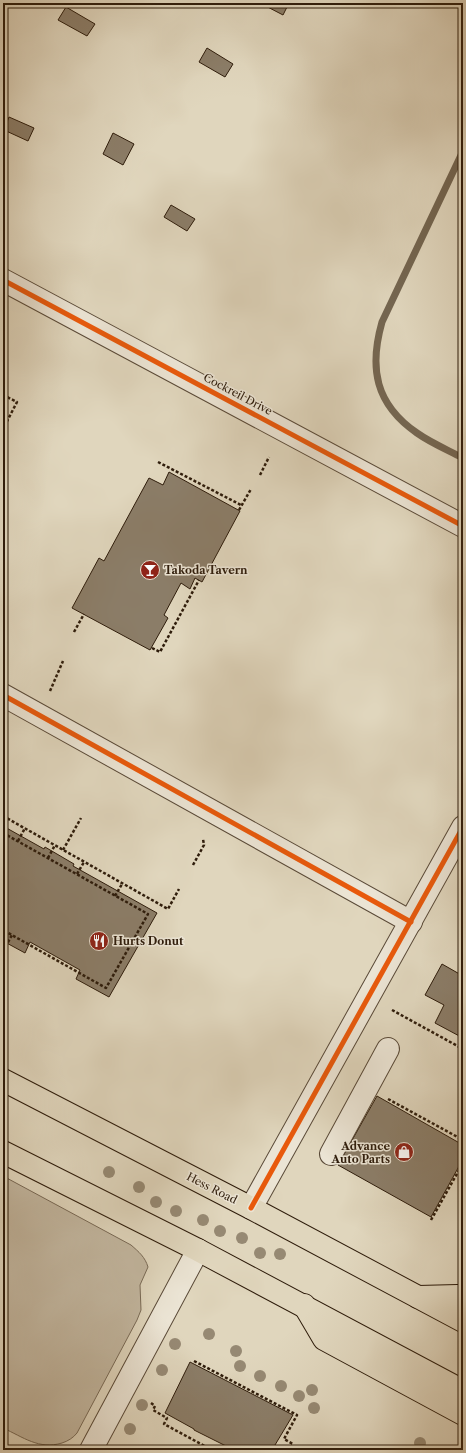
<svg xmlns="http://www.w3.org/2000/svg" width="466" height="1453" font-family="'Libre Caslon Text',serif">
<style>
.green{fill:#c2b69f;stroke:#786955}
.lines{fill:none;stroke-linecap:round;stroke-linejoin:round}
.stream{stroke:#746651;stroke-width:7}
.building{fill:#8b7d68;stroke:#2e1c0b}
.minor-casing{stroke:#5a4a38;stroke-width:24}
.major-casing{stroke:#2e1c0b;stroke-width:24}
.highway-casing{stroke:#2e1c0b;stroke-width:24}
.path{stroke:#2e1c0b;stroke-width:2.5;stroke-dasharray:3 2;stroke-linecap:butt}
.minor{stroke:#ebe4d4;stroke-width:22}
.major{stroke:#e0d6bd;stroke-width:22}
.highway{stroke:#e0d6bd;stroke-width:22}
.cycleway-casing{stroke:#ebe4d4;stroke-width:8}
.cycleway{stroke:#e8590c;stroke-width:5}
.tree{fill:#968973}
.labels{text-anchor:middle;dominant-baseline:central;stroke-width:3;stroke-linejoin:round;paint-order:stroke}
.street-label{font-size:11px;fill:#2e1c0b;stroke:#ebe4d4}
.poi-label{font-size:11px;font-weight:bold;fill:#2e1c0b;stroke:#ebe4d4;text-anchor:start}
</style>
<rect width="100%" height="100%" fill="#e0d6bd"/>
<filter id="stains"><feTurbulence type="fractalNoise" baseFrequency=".005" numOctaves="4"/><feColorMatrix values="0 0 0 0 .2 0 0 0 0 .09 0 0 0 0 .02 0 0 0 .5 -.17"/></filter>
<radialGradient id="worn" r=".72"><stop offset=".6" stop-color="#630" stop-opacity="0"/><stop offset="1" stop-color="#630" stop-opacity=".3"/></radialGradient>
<path class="green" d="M 3,1176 L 131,1245 C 139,1252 145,1257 148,1267 L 140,1285 L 141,1310 L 137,1320 L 77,1433 C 73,1438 68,1441 62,1443 C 39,1450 23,1437 3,1428 Z"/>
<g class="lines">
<path class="stream" d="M 463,151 L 382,322 C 369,368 375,404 417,433 C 431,443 448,450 463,458"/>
</g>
<g class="building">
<path d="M 260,3 L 289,3 L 283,15 Z"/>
<path d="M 66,7 L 95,24 L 87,36 L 58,20 Z"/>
<path d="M 207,48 L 233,64 L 225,77 L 199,62 Z"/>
<path d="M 9,117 L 34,128 L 28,141 L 4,130 Z"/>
<path d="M 113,133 L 134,144 L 123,165 L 103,154 Z"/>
<path d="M 171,205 L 195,219 L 187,231 L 164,217 Z"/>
<path d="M 169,472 L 240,511 L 202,582 L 195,578 L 190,589 L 181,583 L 164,615 L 168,618 L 150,650 L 72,608 L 99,558 L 104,561 L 149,478 L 163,485 Z"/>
<path d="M 3,826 L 44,849 L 45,847 L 74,864 L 73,866 L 157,913 L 109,997 L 76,979 L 80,970 L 30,942 L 25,953 L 3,941 Z"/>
<path d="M 442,964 L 463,976 L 463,1038 L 435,1023 L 444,1005 L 425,995 Z"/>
<path d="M 377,1096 L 463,1145 L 463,1159 L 431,1217 L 338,1165 Z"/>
<path d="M 190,1362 L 293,1415 L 275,1445 L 276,1446 L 274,1450 L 234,1450 L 194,1430 L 194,1429 L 165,1413 Z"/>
</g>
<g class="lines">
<defs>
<g id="minor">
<path d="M 3,280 L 463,526"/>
<path d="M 3,695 L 411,922"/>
<path d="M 331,1154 L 388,1049"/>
<path d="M 251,1208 L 463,827"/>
<path d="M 91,1450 L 198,1250"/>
</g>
<g id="major">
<path d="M 3,1080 L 251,1208 L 463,1321"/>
<path d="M 3,1152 L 198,1250 L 463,1391"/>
</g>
<g id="highway">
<path d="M 418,1297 L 458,1296 L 463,1299"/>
<path d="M 304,1305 L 324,1339 L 463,1414"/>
</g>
</defs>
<use href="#minor" class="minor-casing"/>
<use href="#major" class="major-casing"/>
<use href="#highway" class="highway-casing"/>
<g class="path">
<path d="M 3,395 L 17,402 L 3,429"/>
<path d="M 158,462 L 241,505"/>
<path d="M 260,475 L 269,457"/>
<path d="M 239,510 L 251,489"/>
<path d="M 74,632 L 84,614"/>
<path d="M 152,648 L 160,652 L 199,580"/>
<path d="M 50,691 L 63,661"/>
<path d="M 3,816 L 168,909 L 179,889"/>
<path d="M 3,833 L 148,914 L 106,988 L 3,930"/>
<path d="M 18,841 L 25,828"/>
<path d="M 63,850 L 81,818"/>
<path d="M 48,858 L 55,845"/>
<path d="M 193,865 L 204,845 L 203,839"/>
<path d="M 77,874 L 84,862"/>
<path d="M 115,896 L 122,884"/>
<path d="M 3,951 L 12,935"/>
<path d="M 392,1010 L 463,1049"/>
<path d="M 388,1099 L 463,1140"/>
<path d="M 431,1220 L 463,1163"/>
<path d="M 194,1361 L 297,1415 L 284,1439 L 293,1444 L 290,1450"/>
<path d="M 151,1403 L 155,1406 L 153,1410 L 167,1418 L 164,1424 L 212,1450"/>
</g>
<use href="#minor" class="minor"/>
<use href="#major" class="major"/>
<use href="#highway" class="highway"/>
<defs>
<g id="cycleway">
<path d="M 3,280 L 463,526"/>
<path d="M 3,695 L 411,922"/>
<path d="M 251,1208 L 463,827"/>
</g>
</defs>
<use href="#cycleway" class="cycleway-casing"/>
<use href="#cycleway" class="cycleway"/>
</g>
<g class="tree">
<circle cx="109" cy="1172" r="6"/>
<circle cx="139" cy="1187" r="6"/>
<circle cx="156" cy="1202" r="6"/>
<circle cx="176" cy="1211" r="6"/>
<circle cx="203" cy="1220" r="6"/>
<circle cx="220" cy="1231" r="6"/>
<circle cx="242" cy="1238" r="6"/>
<circle cx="260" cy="1253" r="6"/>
<circle cx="280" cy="1254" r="6"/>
<circle cx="209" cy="1334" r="6"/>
<circle cx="175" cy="1344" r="6"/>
<circle cx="236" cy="1351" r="6"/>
<circle cx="240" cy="1366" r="6"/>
<circle cx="162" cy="1370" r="6"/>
<circle cx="260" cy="1376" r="6"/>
<circle cx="281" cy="1386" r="6"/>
<circle cx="312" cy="1390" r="6"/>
<circle cx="299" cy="1396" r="6"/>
<circle cx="142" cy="1405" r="6"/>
<circle cx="314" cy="1408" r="6"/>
<circle cx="130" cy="1429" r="6"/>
<circle cx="420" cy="1443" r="6"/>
</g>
<defs>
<symbol id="bar-disc" viewBox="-11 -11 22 22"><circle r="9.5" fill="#8f2418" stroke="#ebe4d4"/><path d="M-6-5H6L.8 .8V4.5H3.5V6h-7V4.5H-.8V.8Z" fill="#fff"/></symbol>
<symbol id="restaurant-disc" viewBox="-11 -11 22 22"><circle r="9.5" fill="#8f2418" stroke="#ebe4d4"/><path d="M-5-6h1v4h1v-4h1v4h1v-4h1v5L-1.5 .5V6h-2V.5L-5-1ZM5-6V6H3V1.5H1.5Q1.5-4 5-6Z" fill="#fff"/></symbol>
<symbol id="shop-disc" viewBox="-11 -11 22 22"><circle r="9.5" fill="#8f2418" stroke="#ebe4d4"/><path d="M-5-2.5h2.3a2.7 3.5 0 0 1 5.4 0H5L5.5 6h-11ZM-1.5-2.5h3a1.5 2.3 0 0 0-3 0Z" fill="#fff"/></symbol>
</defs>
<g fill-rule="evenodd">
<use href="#bar-disc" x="139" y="559" width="22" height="22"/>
<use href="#restaurant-disc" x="88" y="930" width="22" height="22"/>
<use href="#shop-disc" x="393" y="1141" width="22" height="22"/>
</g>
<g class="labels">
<g class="street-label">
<text transform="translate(238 394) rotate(28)">Cockreil Drive</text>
<text transform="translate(212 1188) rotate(27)">Hess Road</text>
</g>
<g class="poi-label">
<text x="164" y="570">Takoda Tavern</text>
<text x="113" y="941">Hurts Donut</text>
<text x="390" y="1146" text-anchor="end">Advance<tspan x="390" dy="13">Auto Parts</tspan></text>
</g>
</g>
<rect width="466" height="1453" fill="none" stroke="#e0d6bd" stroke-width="16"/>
<rect x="4" y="4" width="458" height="1445" fill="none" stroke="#2e1c0b" stroke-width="2"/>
<rect x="8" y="8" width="450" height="1437" fill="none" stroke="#2e1c0b"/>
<rect width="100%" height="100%" filter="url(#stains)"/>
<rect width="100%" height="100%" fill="url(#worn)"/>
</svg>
